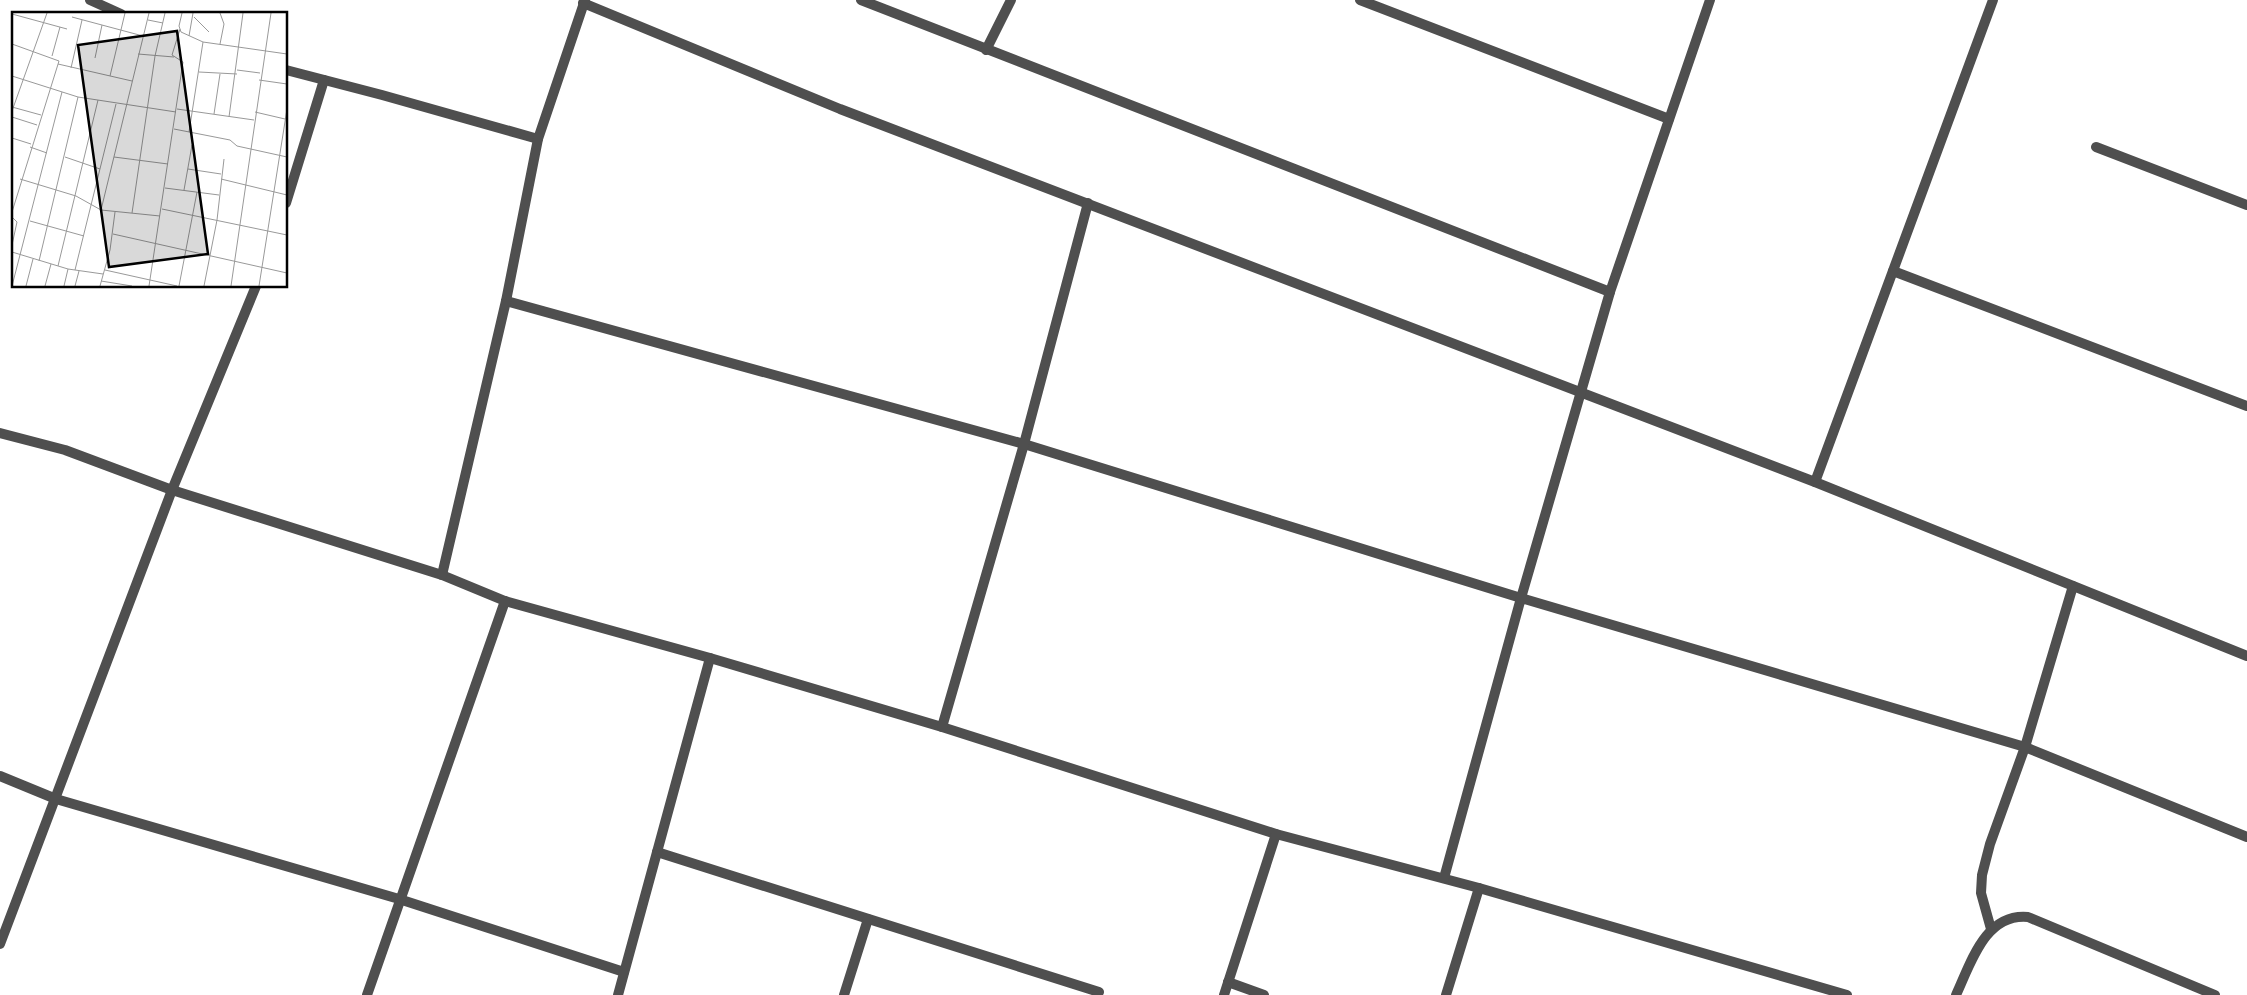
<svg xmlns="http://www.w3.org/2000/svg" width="2247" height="995" font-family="'IBM Plex Sans',sans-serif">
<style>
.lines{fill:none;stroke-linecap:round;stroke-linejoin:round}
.minor{stroke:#4f4f4f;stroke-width:10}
.inset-road{fill:none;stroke:#999;stroke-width:1}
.view{fill:#000;fill-opacity:0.15;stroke:#000;stroke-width:2.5}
.inset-edge{fill:none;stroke:#000;stroke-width:2.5}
</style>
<rect width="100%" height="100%" fill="#fff"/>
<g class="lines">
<g class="minor">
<path d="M 90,0 L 121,14"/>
<path d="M 861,0 L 1610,292"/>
<path d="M 1360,0 L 1669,119"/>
<path d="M 583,3 L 840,109 L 1815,482 L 2247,656"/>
<path d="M 986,50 L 1011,0"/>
<path d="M 286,70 L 382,95 L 538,139"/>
<path d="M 2096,147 L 2247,205"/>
<path d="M 286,203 L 324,80"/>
<path d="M 1893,271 L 2247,406"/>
<path d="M 506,301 L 1024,444 L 1521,598 L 2025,747 L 2247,837"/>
<path d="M 0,433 L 65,450 L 172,490 L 442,575 L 505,601 L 710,658 L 942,727 L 1276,834 L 1479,888 L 1847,995"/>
<path d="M 1815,482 L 1993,0"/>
<path d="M 442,575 L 506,301 L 538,139 L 585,0"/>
<path d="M 942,727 L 1024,444 L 1088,203"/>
<path d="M 0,776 L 56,799 L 399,899 L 624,972"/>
<path d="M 657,852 L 1099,992"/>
<path d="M 1444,878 L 1521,598 L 1610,292 L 1710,0"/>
<path d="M 1991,929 L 1981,893 L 1982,875 L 1990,844 L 2025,747 L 2073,586"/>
<path d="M 0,944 L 172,490 L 256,286"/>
<path d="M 1228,982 L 1264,995"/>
<path d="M 367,995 L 505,601"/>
<path d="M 618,995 L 710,658"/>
<path d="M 844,995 L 868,919"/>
<path d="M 1224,995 L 1276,834"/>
<path d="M 1446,995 L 1479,888"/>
<path d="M 1956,995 C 1971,963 1985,913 2028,917 L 2215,995"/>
</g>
</g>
<g transform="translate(12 12)">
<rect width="275" height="275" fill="#fff"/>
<path class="inset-road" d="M 170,1 L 167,14 L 169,20 L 191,30 L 275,42M 0,2 L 55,17M 60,5 L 131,24M 182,5 L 197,20M 136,8 L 151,11M 177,24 L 181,1M 0,32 L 47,49 L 0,200M 208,32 L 212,12 L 208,1M 126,42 L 162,45M 40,44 L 48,15M 83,46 L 90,13M 46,52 L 120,69M 59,56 L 70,8M 225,58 L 248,61M 187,60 L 225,62M 0,64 L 66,85 L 164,100M 98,64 L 113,1M 247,68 L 275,72M 0,95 L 29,103M 165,97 L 242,108M 0,99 L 35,1M 243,100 L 273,107M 202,102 L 208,62M 0,105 L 25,113M 217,105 L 231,1M 162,117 L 218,128 L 225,134 L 275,145M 177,120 L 191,30M 0,126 L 19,132M 18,135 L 35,141M 53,145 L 88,157M 102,145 L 156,152M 176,157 L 209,162M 8,167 L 64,184 L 89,198 L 148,204M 209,167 L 275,183M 153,176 L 207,183M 172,178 L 180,133M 150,197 L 275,223M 89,198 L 137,1M 120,201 L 143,44 L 153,1M 0,205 L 5,210 L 0,233M 18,209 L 72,224M 101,222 L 275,261M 0,240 L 56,257 L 91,262M 27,249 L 66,85M 46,254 L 86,88M 63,258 L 104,92M 93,258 L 165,274M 89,269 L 120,274M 0,274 L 50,80M 14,274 L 21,247M 33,274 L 39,252M 52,274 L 56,257M 63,274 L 67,259M 88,274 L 98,238 L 103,200M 137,274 L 171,50 L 160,43 L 168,17M 167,274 L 185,180M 192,274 L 205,208 L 212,147M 219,274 L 259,1M 247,274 L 275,97"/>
<path class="view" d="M 165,19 L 196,242 L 97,255 L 66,33 Z"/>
<rect width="275" height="275" class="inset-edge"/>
</g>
</svg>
